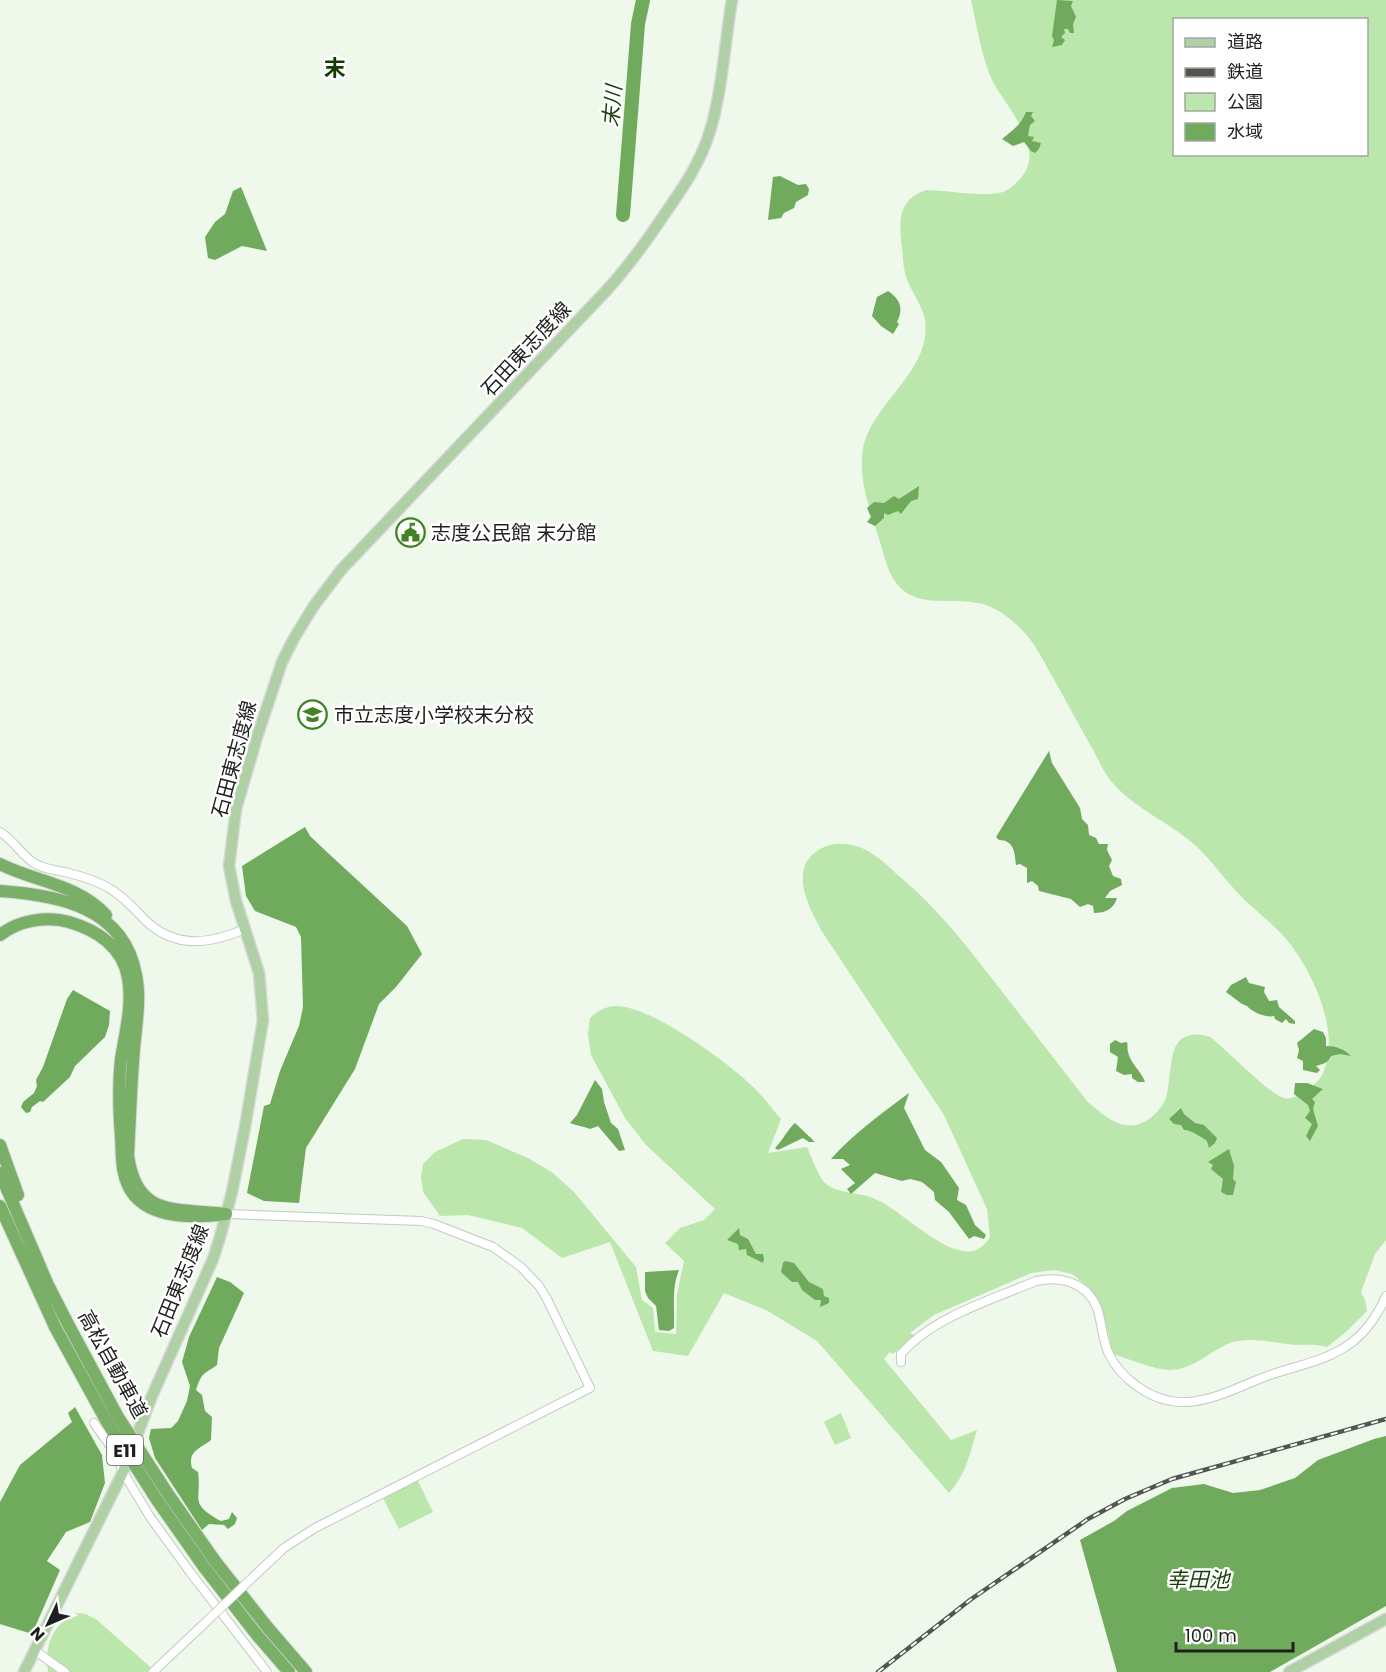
<svg xmlns="http://www.w3.org/2000/svg" width="1386" height="1672" font-family="Poppins,'Noto Sans JP',sans-serif">
<style>
.green{fill:#bbe7ad;fill-rule:evenodd}
.water{fill:#70aa5c}
.lines{fill:none;stroke-linecap:round;stroke-linejoin:round}
.river{stroke:#70aa5c;stroke-width:14}
.minor-casing{stroke:#c1cbbe;stroke-width:10}
.major-casing{stroke:#d6d7d6;stroke-width:13}
.highway-casing{stroke:#d6d7d6;stroke-width:14}
.minor{stroke:#fff;stroke-width:8}
.major{stroke:#afcfa4;stroke-width:10}
.highway{stroke:#79af67;stroke-width:12}
.rail-casing{stroke:#525650;stroke-width:4.5}
.rail{stroke:#fff;stroke-width:2;stroke-dasharray:7;stroke-linecap:butt}
.minor-bridge-casing{stroke:#c1cbbe;stroke-width:10;stroke-linecap:butt}
.highway-bridge-casing{stroke:#d6d7d6;stroke-width:14;stroke-linecap:butt}
.minor-bridge{stroke:#fff;stroke-width:8}
.highway-bridge{stroke:#79af67;stroke-width:12}
.labels{text-anchor:middle;dominant-baseline:central;stroke-width:5;stroke-linejoin:round;paint-order:stroke}
.shield{fill:#fff;stroke:#616360;stroke-width:1.5}
.shield-label{font-size:18px;font-weight:bold;fill:#1d201c}
.street-label{font-size:20px;fill:#1d201c;stroke:#fff}
.poi-label{font-size:20px;fill:#1d201c;stroke:#fff;text-anchor:start}
.water-label{font-size:21px;font-style:italic;fill:#1a4109;stroke:#fff}
.quarter-label{font-size:22px;font-weight:bold;fill:#133d00;stroke:#fff}
</style>
<rect width="100%" height="100%" fill="#eef8eb"/>
<g class="green">
<path d="M 971,0 L 1386,0 L 1386,1240 L 1375,1254 L 1361,1292 L 1365,1300 L 1367,1311 L 1347,1331 L 1327,1347 C 1316,1344 1307,1345 1295,1345 C 1276,1343 1249,1336 1230,1343 C 1210,1351 1194,1369 1171,1370 C 1155,1370 1129,1359 1113,1354 L 1102,1309 L 1088,1287 L 1072,1274 L 1054,1270 L 1031,1273 L 934,1315 L 910,1333 L 914,1335 L 893,1354 L 890,1352 L 884,1359 L 951,1440 L 977,1430 C 970,1453 966,1475 949,1493 L 817,1341 L 766,1310 L 724,1293 L 688,1356 L 653,1351 L 610,1242 L 562,1258 L 522,1228 L 468,1215 L 440,1216 L 423,1192 L 421,1176 L 423,1164 L 435,1152 L 463,1139 L 486,1140 L 528,1158 L 553,1173 L 574,1192 L 636,1267 L 642,1300 L 653,1308 L 655,1332 L 676,1334 L 677,1294 L 684,1261 L 665,1243 L 680,1228 L 704,1220 L 715,1209 L 646,1145 L 625,1118 L 591,1055 L 588,1034 L 590,1018 C 596,1012 604,1007 614,1006 C 648,1003 734,1066 757,1091 C 766,1100 773,1110 781,1119 L 768,1153 L 807,1147 C 811,1156 819,1178 826,1184 C 839,1194 860,1192 875,1199 C 902,1210 943,1256 972,1251 C 980,1250 986,1243 990,1237 L 987,1209 L 944,1115 L 823,933 C 809,908 787,868 820,849 C 833,841 851,843 864,849 C 877,855 889,867 900,877 C 939,909 969,949 1000,989 C 1029,1026 1058,1064 1087,1101 C 1108,1120 1130,1138 1155,1114 C 1161,1108 1165,1102 1167,1094 C 1170,1081 1170,1054 1177,1044 C 1184,1033 1199,1033 1210,1037 C 1226,1049 1270,1095 1284,1098 C 1292,1100 1301,1094 1307,1090 C 1314,1085 1321,1079 1324,1071 C 1340,1030 1313,972 1287,940 C 1272,922 1252,909 1236,891 C 1221,875 1207,854 1189,840 C 1163,819 1127,804 1108,777 C 1101,767 1096,754 1089,743 C 1077,721 1065,699 1052,676 C 1043,660 1034,641 1020,628 C 1011,619 996,607 983,604 C 947,595 907,615 888,568 C 884,557 881,544 877,532 C 868,503 857,474 864,444 C 876,400 932,370 925,320 C 922,303 909,290 905,273 C 903,265 903,256 902,248 C 899,222 897,200 926,190 C 946,190 985,198 1003,192 C 1009,190 1014,185 1018,181 C 1050,150 1006,108 992,80 C 981,55 977,26 971,0 ZM 1174,20 L 1366,20 L 1366,154 L 1174,154 Z"/>
<path d="M 841,1413 L 851,1438 L 835,1445 L 824,1422 Z"/>
<path d="M 417,1479 L 433,1512 L 399,1529 L 383,1498 Z"/>
<path d="M 77,1613 L 86,1614 L 97,1620 L 156,1672 L 48,1672 C 44,1646 52,1624 77,1613 Z"/>
</g>
<g class="water">
<path d="M 1057,0 L 1073,1 L 1071,6 L 1076,17 L 1073,24 L 1074,33 L 1070,33 L 1068,29 L 1064,29 L 1065,33 L 1061,37 L 1065,40 L 1062,45 L 1052,47 L 1054,40 L 1052,36 Z"/>
<path d="M 1026,112 L 1033,112 L 1031,116 L 1035,121 L 1030,125 L 1028,136 L 1034,137 L 1032,141 L 1041,143 L 1039,149 L 1035,153 L 1031,151 L 1024,142 L 1013,146 L 1002,139 C 1012,131 1021,125 1026,112 Z"/>
<path d="M 780,176 L 798,185 L 806,184 L 809,189 L 808,195 L 796,202 L 794,208 L 784,213 L 781,218 L 768,220 L 773,177 Z"/>
<path d="M 241,187 L 267,251 L 242,246 L 215,260 L 208,258 L 205,237 L 215,222 L 225,214 L 233,191 Z"/>
<path d="M 888,291 C 900,299 904,308 897,322 L 899,324 L 893,334 L 881,326 L 872,316 L 877,297 Z"/>
<path d="M 919,486 L 918,499 L 911,501 L 901,514 L 898,511 L 888,515 L 884,513 L 884,518 L 875,526 L 867,522 L 871,517 L 867,508 L 874,502 L 884,503 L 894,496 L 899,499 Z"/>
<path d="M 1049,751 L 1052,763 L 1080,808 L 1082,819 L 1088,825 L 1089,835 L 1096,838 L 1099,844 L 1108,844 L 1107,850 L 1112,860 L 1109,866 L 1113,876 L 1121,879 L 1122,885 L 1110,891 L 1105,898 L 1117,898 C 1114,909 1105,913 1094,913 L 1093,906 L 1088,904 L 1080,907 L 1071,899 L 1039,891 L 1038,886 L 1032,881 L 1027,883 L 1027,868 L 1020,864 L 1016,865 C 1015,853 1014,840 999,840 L 996,837 Z"/>
<path d="M 305,827 L 310,836 L 328,853 L 407,926 L 422,954 L 396,987 L 379,1004 L 355,1069 L 306,1148 L 299,1203 L 264,1201 L 247,1193 L 264,1106 L 270,1104 L 280,1071 L 299,1026 L 303,1007 L 301,937 L 296,927 L 255,911 L 246,896 L 242,866 Z"/>
<path d="M 1246,977 L 1249,983 L 1265,987 L 1264,992 L 1269,1001 L 1277,1000 L 1279,1007 L 1295,1021 L 1295,1024 L 1289,1023 L 1286,1019 L 1282,1023 L 1275,1019 L 1274,1016 C 1266,1018 1252,1012 1247,1006 L 1242,1004 L 1226,992 L 1231,985 Z"/>
<path d="M 73,990 L 110,1011 L 109,1025 L 105,1037 L 75,1066 L 70,1077 L 43,1102 L 40,1101 L 32,1107 L 30,1112 L 26,1113 L 21,1107 L 23,1102 L 34,1093 L 37,1086 L 36,1080 L 43,1067 L 67,999 Z"/>
<path d="M 1314,1029 L 1323,1032 L 1326,1038 L 1326,1046 C 1336,1046 1344,1049 1351,1056 L 1340,1054 L 1331,1056 C 1328,1063 1323,1064 1316,1066 L 1320,1070 L 1317,1073 L 1303,1070 L 1303,1061 L 1297,1058 L 1299,1050 L 1297,1043 Z"/>
<path d="M 1115,1040 L 1121,1043 L 1127,1042 C 1128,1045 1127,1049 1128,1052 C 1130,1063 1142,1072 1145,1082 L 1138,1082 L 1132,1078 L 1132,1074 L 1124,1075 L 1116,1071 L 1118,1057 L 1110,1052 L 1110,1044 Z"/>
<path d="M 595,1080 L 602,1089 L 604,1102 L 611,1123 L 618,1129 L 625,1150 L 619,1151 L 598,1126 L 590,1129 C 583,1126 577,1126 570,1123 L 577,1115 Z"/>
<path d="M 1295,1083 L 1307,1083 L 1323,1089 L 1312,1099 L 1315,1102 L 1313,1109 L 1318,1126 L 1310,1141 L 1306,1136 L 1312,1124 L 1305,1118 L 1310,1111 L 1308,1105 L 1294,1094 Z"/>
<path d="M 909,1093 L 904,1108 L 925,1150 L 941,1162 L 959,1188 L 957,1200 L 966,1205 L 975,1225 L 986,1235 L 984,1239 L 974,1236 L 969,1239 L 949,1212 L 935,1200 L 934,1192 L 922,1182 L 910,1179 L 902,1181 L 875,1173 L 851,1194 L 847,1189 L 855,1183 L 841,1169 L 850,1165 L 843,1159 L 831,1159 C 854,1133 881,1114 909,1093 Z"/>
<path d="M 1181,1108 L 1184,1114 L 1195,1123 L 1204,1125 L 1217,1138 L 1215,1143 L 1209,1148 L 1207,1141 C 1202,1137 1189,1129 1184,1130 L 1181,1125 L 1174,1124 L 1169,1119 Z"/>
<path d="M 795,1123 L 815,1142 L 809,1142 L 803,1138 L 778,1150 L 775,1148 C 783,1140 787,1130 795,1123 Z"/>
<path d="M 1229,1149 L 1234,1166 L 1233,1179 L 1236,1182 L 1233,1195 L 1227,1195 L 1221,1192 L 1223,1179 L 1211,1169 L 1213,1165 L 1208,1162 Z"/>
<path d="M 739,1228 L 740,1235 L 748,1239 L 756,1254 L 763,1254 L 764,1259 L 763,1263 L 747,1255 L 746,1249 L 739,1250 L 738,1244 L 727,1240 Z"/>
<path d="M 785,1261 L 794,1263 L 809,1282 L 823,1289 L 824,1296 L 829,1298 L 829,1303 L 820,1307 L 821,1300 L 815,1300 L 802,1290 L 798,1282 L 792,1282 L 781,1272 L 783,1263 Z"/>
<path d="M 679,1270 C 671,1289 675,1308 674,1328 L 669,1331 L 659,1330 L 656,1306 L 648,1298 L 645,1291 L 645,1272 Z"/>
<path d="M 217,1277 L 230,1282 L 244,1293 L 219,1348 L 217,1365 C 203,1375 202,1372 196,1390 L 202,1395 L 205,1411 L 212,1417 L 211,1440 C 201,1448 187,1451 192,1468 L 198,1472 C 202,1500 188,1503 221,1521 L 229,1519 L 232,1512 L 237,1518 L 235,1524 L 228,1529 L 224,1525 L 209,1524 L 202,1530 L 155,1458 L 149,1438 L 151,1429 L 171,1428 L 178,1421 L 187,1401 L 190,1386 L 182,1362 L 189,1337 Z"/>
<path d="M 75,1407 L 102,1455 L 105,1483 L 90,1522 L 66,1532 L 47,1561 L 60,1570 L 32,1634 L 0,1624 L 0,1502 L 20,1465 L 72,1422 L 68,1413 Z"/>
<path d="M 1386,1436 L 1386,1606 L 1270,1672 L 1117,1672 L 1080,1540 L 1114,1521 L 1127,1511 L 1172,1488 L 1204,1484 L 1233,1493 L 1260,1490 L 1295,1478 L 1318,1460 L 1374,1439 Z"/>
</g>
<g class="lines">
<path class="river" d="M 623,215 L 638,24 L 643,0"/>
<defs>
<g id="minor">
<path d="M 0,832 C 14,840 21,855 34,863 C 45,870 57,870 69,873 C 84,877 100,882 112,890 C 125,898 135,910 146,921 C 176,949 210,944 245,929"/>
<path d="M 226,1214 L 421,1221 L 434,1224 L 493,1247 L 521,1267 L 539,1286 L 547,1299 L 590,1388 L 315,1528 L 284,1548 L 253,1577"/>
<path d="M 901,1362 L 901,1354 C 933,1317 991,1300 1036,1281 C 1060,1276 1087,1282 1097,1308 C 1102,1322 1102,1338 1108,1352 C 1114,1365 1125,1378 1137,1386 C 1152,1397 1170,1403 1188,1402 C 1217,1400 1244,1384 1270,1375 C 1298,1365 1327,1361 1351,1343 C 1366,1332 1379,1313 1386,1296"/>
<path d="M 94,1423 L 116,1454 L 123,1472 L 150,1517 L 190,1572 L 267,1672"/>
<path d="M 34,1650 L 65,1672"/>
<path d="M 153,1672 L 207,1621"/>
</g>
<g id="major">
<path d="M 24,1672 L 123,1472 L 152,1396 L 213,1259 L 220,1237 L 232,1192 L 245,1127 L 263,1020 L 259,973 L 236,901 L 229,866 L 236,809 L 257,737 L 282,662 L 293,640 L 313,607 L 341,570 L 606,291 C 628,267 646,242 664,215 C 682,189 701,162 710,131 C 722,92 725,41 732,0"/>
<path d="M 1289,1672 L 1386,1619"/>
</g>
<g id="highway">
<path d="M 0,864 C 36,882 77,884 106,915"/>
<path d="M 0,891 C 58,895 124,907 136,975 C 141,999 136,1025 134,1049 C 131,1084 130,1120 128,1155 C 136,1218 176,1208 226,1214 C 188,1219 134,1220 124,1173 C 121,1161 122,1148 121,1137 C 119,1111 118,1085 121,1059 C 125,1034 133,1004 128,978 C 123,947 97,930 69,922 C 47,916 19,920 0,935"/>
<path d="M 0,1145 L 18,1195"/>
<path d="M 0,1173 L 48,1285 L 68,1324"/>
<path d="M 0,1206 L 55,1327"/>
<path d="M 215,1561 L 268,1628 L 306,1672"/>
<path d="M 204,1567 L 257,1635 L 289,1672"/>
</g>
</defs>
<use href="#minor" class="minor-casing"/>
<use href="#major" class="major-casing"/>
<use href="#highway" class="highway-casing"/>
<use href="#minor" class="minor"/>
<use href="#major" class="major"/>
<use href="#highway" class="highway"/>
<defs>
<path id="rail" d="M 878,1672 L 970,1600 L 1088,1519 L 1125,1499 L 1172,1479 L 1386,1419"/>
</defs>
<use href="#rail" class="rail-casing"/>
<use href="#rail" class="rail"/>
<defs>
<path id="minor-bridge" d="M 207,1621 L 253,1577"/>
<g id="highway-bridge">
<path d="M 68,1324 L 118,1417 L 168,1494 L 215,1561"/>
<path d="M 55,1327 L 107,1422 L 157,1500 L 204,1567"/>
</g>
</defs>
<use href="#minor-bridge" class="minor-bridge-casing"/>
<use href="#highway-bridge" class="highway-bridge-casing"/>
<use href="#minor-bridge" class="minor-bridge"/>
<use href="#highway-bridge" class="highway-bridge"/>
</g>
<defs>
<symbol id="civic-ring" viewBox="-11 -11 22 22"><circle r="9.5" fill="#fff" stroke="#408224" stroke-width="1.5"/><path d="M-.6-6.5H3V-4.5H.6V-3L4-1V1h2V6H-6V1h2V-1L-.6-3ZM-1.2 2.5V6h2.4V2.5Z" fill="#408224"/></symbol>
<symbol id="school-ring" viewBox="-11 -11 22 22"><circle r="9.5" fill="#fff" stroke="#408224" stroke-width="1.5"/><path d="M0-5L7-2L0 1L-7-2ZM-4 1L0 2.5L4 1V4Q0 6-4 4Z" fill="#408224"/></symbol>
</defs>
<g fill-rule="evenodd">
<use href="#civic-ring" x="394" y="516" width="33" height="33"/>
<use href="#school-ring" x="296" y="698" width="33" height="33"/>
</g>
<g class="labels">
<rect class="shield" x="107" y="1435" width="36" height="30" rx="4.5"/>
<g class="shield-label">
<text x="125" y="1450">E11</text>
</g>
<g class="street-label">
<text transform="translate(526 349) rotate(-47)">石田東志度線</text>
<text transform="translate(234 759) rotate(-75)">石田東志度線</text>
<text transform="translate(180 1281) rotate(-68)">石田東志度線</text>
<text transform="translate(113 1364) rotate(61)">高松自動車道</text>
</g>
<g class="poi-label">
<text x="431" y="533">志度公民館 末分館</text>
<text x="334" y="715">市立志度小学校末分校</text>
</g>
<g class="water-label">
<text transform="translate(612 106) rotate(-85)">末川</text>
<text x="1198" y="1579">幸田池</text>
</g>
<g class="quarter-label">
<text x="335" y="68">末</text>
</g>
</g>
<rect x="1173" y="18" width="195" height="138" fill="#ffffff" stroke="#a5a6a4" stroke-width="1.5"/>
<rect x="1185" y="38" width="30" height="9" fill="#afcfa4" stroke="#a5a6a4" stroke-width="1.5"/>
<text x="1227" y="48" font-size="18" fill="#1d201c">道路</text>
<rect x="1185" y="68" width="30" height="9" fill="#525650" stroke="#a5a6a4" stroke-width="1.5"/>
<text x="1227" y="78" font-size="18" fill="#1d201c">鉄道</text>
<rect x="1185" y="93" width="30" height="18" fill="#bbe7ad" stroke="#a5a6a4" stroke-width="1.5"/>
<text x="1227" y="108" font-size="18" fill="#1d201c">公園</text>
<rect x="1185" y="123" width="30" height="18" fill="#70aa5c" stroke="#a5a6a4" stroke-width="1.5"/>
<text x="1227" y="138" font-size="18" fill="#1d201c">水域</text>
<g transform="translate(48 1624) rotate(226)" stroke="#ffffff" stroke-width="4.5" paint-order="stroke">
<path d="M0-4.5L10 22L0 15L-10 22Z" fill="#1d201c"/>
<text y="-9" font-size="16" font-weight="bold" text-anchor="middle" fill="#1d201c">N</text>
</g>
<path d="M1176 1642v9h117v-9" fill="none" stroke="#1d201c" stroke-width="3"/>
<text x="1185" y="1642" font-size="18" fill="#1d201c" stroke="#ffffff" stroke-width="4.5" paint-order="stroke">100 m</text>
</svg>
